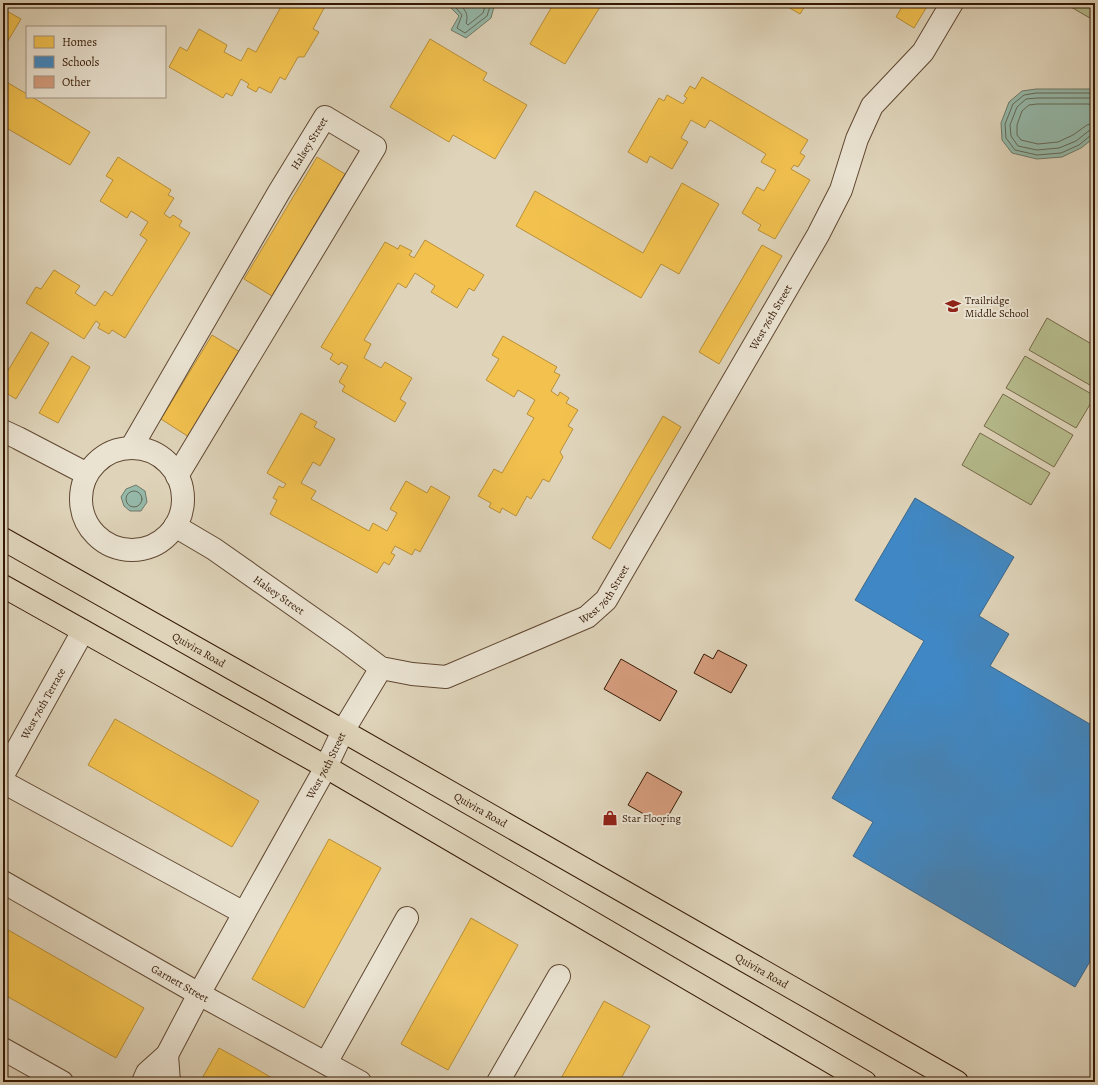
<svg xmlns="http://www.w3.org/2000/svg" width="1098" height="1085" font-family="Alegreya,serif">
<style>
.green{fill:#b6bc8d;stroke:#766a48}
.water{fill:#95b9aa;stroke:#6f7968}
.homes{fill:#f2c14e;stroke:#b98f38}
.schools{fill:#3f88c5;stroke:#3c678b}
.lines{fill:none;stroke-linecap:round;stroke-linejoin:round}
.shore{stroke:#656957;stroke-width:1}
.building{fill:#d59c7d;stroke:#351904}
.street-casing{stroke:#604832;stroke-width:24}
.primary-casing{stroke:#351904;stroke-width:24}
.street{stroke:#eae3d2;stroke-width:22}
.primary{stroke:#dfd4ba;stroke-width:22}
.labels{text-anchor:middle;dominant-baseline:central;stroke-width:4;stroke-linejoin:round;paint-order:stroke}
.street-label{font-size:11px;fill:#351904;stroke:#eae3d2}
.poi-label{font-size:11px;fill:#351904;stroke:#eae3d2;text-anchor:start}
</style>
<rect width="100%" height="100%" fill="#dfd4ba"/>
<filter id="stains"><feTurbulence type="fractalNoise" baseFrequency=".005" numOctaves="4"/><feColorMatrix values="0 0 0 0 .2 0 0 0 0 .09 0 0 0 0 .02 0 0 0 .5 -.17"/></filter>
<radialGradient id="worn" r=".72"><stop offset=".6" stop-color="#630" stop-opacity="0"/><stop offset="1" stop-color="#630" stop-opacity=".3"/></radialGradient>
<g class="green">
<path d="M 1064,3 L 1095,3 L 1095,21 Z"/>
<path d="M 1047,318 L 1095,346 L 1095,388 L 1029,350 Z"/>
<path d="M 1025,356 L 1095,396 L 1076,428 L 1006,388 Z"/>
<path d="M 1003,394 L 1073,435 L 1054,467 L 984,426 Z"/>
<path d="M 980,433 L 1050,473 L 1031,505 L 962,465 Z"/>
</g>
<g class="water">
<path d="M 446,3 L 495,3 L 491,18 L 466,38 L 451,30 L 459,16 Z"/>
<path d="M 1036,89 L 1092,89 L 1095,91 L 1095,137 L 1081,148 L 1062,157 L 1037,159 L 1012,153 L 1002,140 L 1001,123 L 1009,102 L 1022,91 Z"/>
<path d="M 136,485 L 145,491 L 147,502 L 141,511 L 130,511 L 124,506 L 121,497 L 126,489 Z"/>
</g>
<g class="homes">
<path d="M 283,3 L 322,3 L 320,6 L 324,8 L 313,29 L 319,32 L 304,57 L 298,57 L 285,80 L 280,77 L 271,93 L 259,87 L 256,92 L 247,87 L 249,84 L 241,79 L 232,96 L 226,93 L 223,98 L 169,67 L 180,47 L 187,51 L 199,29 L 227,45 L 224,52 L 241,61 L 248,48 L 256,52 Z"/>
<path d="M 554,3 L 592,3 L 600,7 L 565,64 L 530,44 Z"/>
<path d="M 781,3 L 807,3 L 800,14 Z"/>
<path d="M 904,3 L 929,3 L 914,28 L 896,17 Z"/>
<path d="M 3,9 L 21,19 L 3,49 Z"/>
<path d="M 430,39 L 487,73 L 483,80 L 527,105 L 495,159 L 453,135 L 449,142 L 390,107 Z"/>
<path d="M 702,77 L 808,140 L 800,153 L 805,156 L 798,167 L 794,165 L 791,169 L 810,180 L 775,239 L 758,230 L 761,225 L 742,213 L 757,187 L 764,191 L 776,170 L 761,162 L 766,154 L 710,120 L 705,128 L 691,120 L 681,138 L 688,142 L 672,169 L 650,156 L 647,163 L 628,152 L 659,98 L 664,101 L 667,95 L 683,104 L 687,98 L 684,96 L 690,86 L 695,89 Z"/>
<path d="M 3,80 L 27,94 L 27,97 L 32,97 L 90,132 L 70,165 L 3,126 Z"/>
<path d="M 118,157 L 171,190 L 168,195 L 174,198 L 164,214 L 170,218 L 173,215 L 182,221 L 179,226 L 190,233 L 125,338 L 112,330 L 109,334 L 98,328 L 100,324 L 96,321 L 84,339 L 26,303 L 36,287 L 41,289 L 54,270 L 80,286 L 75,293 L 95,306 L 105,291 L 112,296 L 147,240 L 140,235 L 148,222 L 131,211 L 127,218 L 100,201 L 113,180 L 106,176 Z"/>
<path d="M 317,157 L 345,174 L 272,296 L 244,279 Z"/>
<path d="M 682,183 L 719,204 L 679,274 L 661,264 L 641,298 L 516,226 L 535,191 L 643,253 Z"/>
<path d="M 425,240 L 484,275 L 474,291 L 469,288 L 457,308 L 431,292 L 435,286 L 415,273 L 406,288 L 398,283 L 364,340 L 371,344 L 364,358 L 381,368 L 385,362 L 412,378 L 400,399 L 406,403 L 395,422 L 342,391 L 345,386 L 339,382 L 348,366 L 341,362 L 339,365 L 330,359 L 333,354 L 321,347 L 385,242 L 398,249 L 400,245 L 412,251 L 409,255 L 414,258 Z"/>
<path d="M 762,245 L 782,256 L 719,364 L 699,352 Z"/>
<path d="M 31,332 L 49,343 L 16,399 L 3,391 L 3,379 Z"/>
<path d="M 212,335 L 240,352 L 189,437 L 161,419 Z"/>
<path d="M 503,336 L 557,367 L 554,372 L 560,375 L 551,391 L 558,396 L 560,392 L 569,398 L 566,403 L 578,410 L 568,426 L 573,429 L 560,452 L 563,457 L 549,482 L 543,479 L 531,499 L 527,496 L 516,516 L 502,508 L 500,513 L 489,507 L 491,503 L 478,496 L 494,469 L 502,473 L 534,418 L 527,414 L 535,400 L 518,390 L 514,397 L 486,380 L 499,359 L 492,355 Z"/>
<path d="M 72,356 L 90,367 L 58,423 L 39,413 Z"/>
<path d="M 301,413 L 317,422 L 314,427 L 335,439 L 320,466 L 313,462 L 301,483 L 316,491 L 311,499 L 369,531 L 373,523 L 387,531 L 397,513 L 390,509 L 406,481 L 427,493 L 431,486 L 450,497 L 420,552 L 415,549 L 412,555 L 395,546 L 391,553 L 395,555 L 389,565 L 384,562 L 377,573 L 270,514 L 277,500 L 273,498 L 279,486 L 283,488 L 286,484 L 267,473 Z"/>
<path d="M 663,416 L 681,427 L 610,549 L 592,538 Z"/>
<path d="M 115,719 L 259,801 L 232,847 L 88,765 Z"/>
<path d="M 329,839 L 381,868 L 304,1008 L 252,979 Z"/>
<path d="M 471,918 L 518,945 L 448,1070 L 401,1044 Z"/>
<path d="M 3,927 L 144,1008 L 116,1058 L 3,994 Z"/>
<path d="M 604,1001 L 650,1026 L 619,1082 L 559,1082 Z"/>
<path d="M 219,1048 L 255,1068 L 279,1082 L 200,1082 Z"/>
</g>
<path class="schools" d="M 915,498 L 1014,557 L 979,616 L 1009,634 L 990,666 L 1095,727 L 1095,953 L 1075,987 L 853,856 L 873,822 L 832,798 L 924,641 L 855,600 Z"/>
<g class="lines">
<g class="shore">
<path d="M 452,3 L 462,15 L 457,28 L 465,33 L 487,16 L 491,3"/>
<path d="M 459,3 C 465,10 469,14 466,23 L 468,25 L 483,13 L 486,3"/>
<path d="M 1095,94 L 1090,93 L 1036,93 L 1024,95 L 1013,104 L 1005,124 L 1006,138 L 1015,150 L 1037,155 L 1061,153 L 1079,145 L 1091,135 L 1095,134"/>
<path d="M 1095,99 L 1089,98 L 1037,98 L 1026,99 L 1017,107 L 1010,125 L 1011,136 L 1018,146 L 1037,150 L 1059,148 L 1076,141 L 1090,130 L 1095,129"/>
<path d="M 1095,105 L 1088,104 L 1037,104 L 1029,105 L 1022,111 L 1017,125 L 1017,135 L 1021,140 L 1038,144 L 1058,142 L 1073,135 L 1087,125 L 1095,123"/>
<circle cx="134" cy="499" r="8"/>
</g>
</g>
<g class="building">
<path d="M 718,650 L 747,665 L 731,693 L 694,673 L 704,654 L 713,659 Z"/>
<path d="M 621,659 L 677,691 L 660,721 L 604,689 Z"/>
<path d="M 647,772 L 682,792 L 663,825 L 628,805 Z"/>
</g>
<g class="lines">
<defs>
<g id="street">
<path d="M 3,431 L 18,438 L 87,474"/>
<path id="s1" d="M 131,448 L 279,192 L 325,117 L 375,147 L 177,476"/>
<circle cx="132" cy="499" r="51"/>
<path id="s2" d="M 175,526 L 214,549 L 345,641 L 381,668 L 412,674 L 446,677 L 587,617 L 606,600 L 818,235 L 841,190 L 857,139 L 872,106 L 923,52 L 952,3"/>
<path id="s3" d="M 3,775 L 83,631"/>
<path d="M 3,782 L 244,913"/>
<path id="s4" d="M 3,882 L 199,994 L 360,1082"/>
<path d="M 3,1049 L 62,1082"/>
<path d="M 167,1055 L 169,1082"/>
<path d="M 326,1063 L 407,918"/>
<path id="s5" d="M 143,1082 L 147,1073 L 167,1055 L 199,994 L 326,767 L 343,731 L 381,668"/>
<path d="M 498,1082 L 559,976"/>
</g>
<g id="primary">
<path id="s6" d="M 3,539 L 343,731 L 957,1082"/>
<path d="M 3,586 L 326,767 L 865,1082"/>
</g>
</defs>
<use href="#street" class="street-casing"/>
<use href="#primary" class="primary-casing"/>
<use href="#street" class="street"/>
<use href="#primary" class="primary"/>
</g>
<defs>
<symbol id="school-bare" viewBox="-9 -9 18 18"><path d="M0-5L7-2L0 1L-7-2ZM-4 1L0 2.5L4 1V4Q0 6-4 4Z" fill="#8f2418" stroke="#eae3d2" stroke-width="2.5" paint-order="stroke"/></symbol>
<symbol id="shop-bare" viewBox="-9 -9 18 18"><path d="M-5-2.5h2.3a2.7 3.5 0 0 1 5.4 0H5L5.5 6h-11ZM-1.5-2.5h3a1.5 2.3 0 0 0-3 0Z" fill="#8f2418" stroke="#eae3d2" stroke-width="2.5" paint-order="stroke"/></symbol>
</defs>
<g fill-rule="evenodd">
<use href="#school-bare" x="942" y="295" width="22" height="22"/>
<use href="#shop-bare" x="599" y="807" width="22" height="22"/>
</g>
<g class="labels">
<g class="street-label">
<text stroke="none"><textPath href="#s1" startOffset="353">Halsey Street</textPath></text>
<text stroke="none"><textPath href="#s2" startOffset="822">West 76th Street</textPath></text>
<text stroke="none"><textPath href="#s2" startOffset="498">West 76th Street</textPath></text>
<text stroke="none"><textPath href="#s2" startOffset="125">Halsey Street</textPath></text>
<text stroke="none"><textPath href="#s6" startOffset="225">Quivira Road</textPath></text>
<text stroke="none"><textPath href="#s3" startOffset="82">West 76th Terrace</textPath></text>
<text stroke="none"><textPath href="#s5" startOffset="367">West 76th Street</textPath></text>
<text stroke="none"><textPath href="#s6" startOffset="549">Quivira Road</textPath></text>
<text stroke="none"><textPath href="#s6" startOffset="873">Quivira Road</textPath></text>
<text stroke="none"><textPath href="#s4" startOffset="204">Garnett Street</textPath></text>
</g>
<g class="poi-label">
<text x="965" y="300">Trailridge<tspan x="965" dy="13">Middle School</tspan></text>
<text x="622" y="818">Star Flooring</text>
</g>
</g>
<rect width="1098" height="1085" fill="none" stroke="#dfd4ba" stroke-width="16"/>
<rect x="4" y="4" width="1090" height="1077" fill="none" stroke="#351904" stroke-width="2"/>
<rect x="8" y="8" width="1082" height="1069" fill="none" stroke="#351904"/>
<rect x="26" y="26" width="140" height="72" fill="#eae3d2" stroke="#a29280"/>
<rect x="34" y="36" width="20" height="12" fill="#f2c14e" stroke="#a29280"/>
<text x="62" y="46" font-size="12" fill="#351904">Homes</text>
<rect x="34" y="56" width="20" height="12" fill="#3f88c5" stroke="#a29280"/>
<text x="62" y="66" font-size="12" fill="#351904">Schools</text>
<rect x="34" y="76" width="20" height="12" fill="#d59c7d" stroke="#a29280"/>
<text x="62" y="86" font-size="12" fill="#351904">Other</text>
<rect width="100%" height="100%" filter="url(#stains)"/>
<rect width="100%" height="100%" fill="url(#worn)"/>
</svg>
